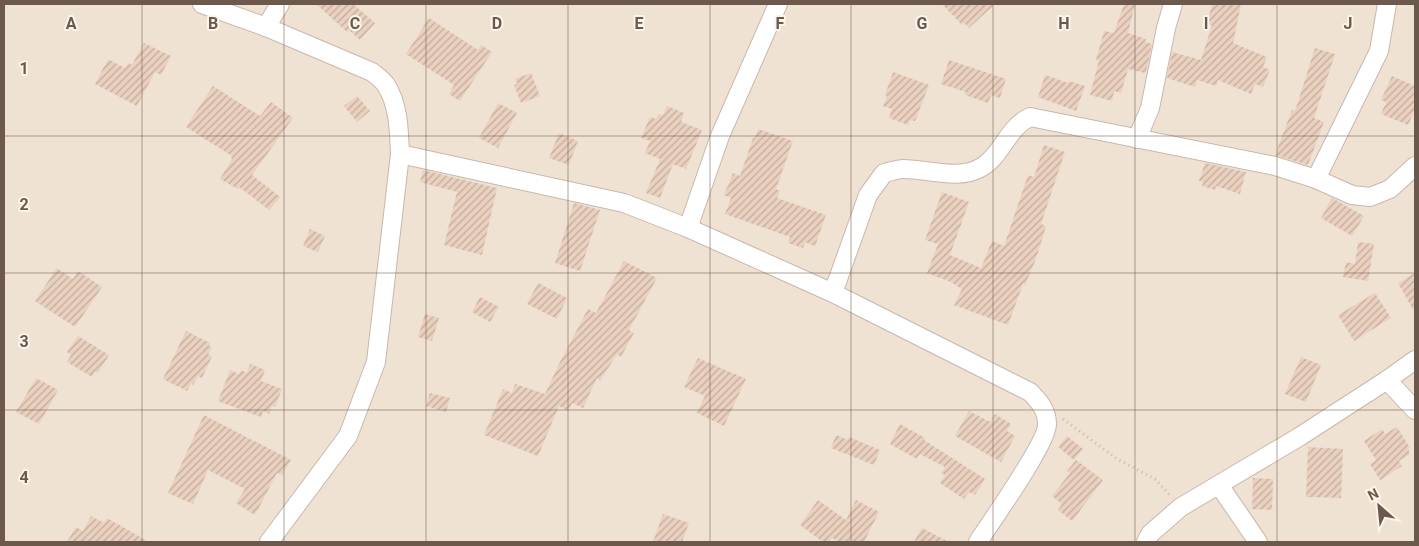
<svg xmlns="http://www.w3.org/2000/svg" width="1419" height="546" font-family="Roboto,sans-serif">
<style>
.residential{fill:#efe2d3}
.building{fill:url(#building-hatch)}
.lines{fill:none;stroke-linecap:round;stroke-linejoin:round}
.street-casing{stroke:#c8b8ac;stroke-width:20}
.path{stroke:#cfb4a2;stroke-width:3;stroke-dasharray:1 4;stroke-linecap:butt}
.street{stroke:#fff;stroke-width:18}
.grid{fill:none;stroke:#6d584d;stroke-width:1;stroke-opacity:0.55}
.grid-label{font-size:16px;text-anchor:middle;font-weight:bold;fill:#6d584d;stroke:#fcf5e9;stroke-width:4;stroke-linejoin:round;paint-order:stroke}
</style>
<defs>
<pattern id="building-hatch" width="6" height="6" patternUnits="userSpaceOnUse" patternTransform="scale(1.25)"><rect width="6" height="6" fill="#ead0bf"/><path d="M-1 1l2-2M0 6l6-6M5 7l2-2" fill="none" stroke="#c2ac9d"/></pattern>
</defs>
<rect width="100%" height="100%" fill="#f9f0e3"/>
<rect class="residential" x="4" y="4" width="1411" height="538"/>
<g class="building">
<path d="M 316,4 L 353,4 L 375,23 L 360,40 L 349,30 L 347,32 Z"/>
<path d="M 942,4 L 995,4 L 969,28 L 964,23 L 962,25 Z"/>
<path d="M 1124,4 L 1135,4 L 1128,33 L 1146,39 L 1145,42 L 1152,44 L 1146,72 L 1145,73 L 1128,69 L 1121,93 L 1114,91 L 1112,101 L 1090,95 L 1099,60 L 1096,60 L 1104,31 L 1114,33 Z"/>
<path d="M 1212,4 L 1241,4 L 1233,43 L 1267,57 L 1263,67 L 1270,70 L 1263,87 L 1255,84 L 1251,94 L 1218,80 L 1216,86 L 1197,80 L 1195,87 L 1167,78 L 1172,52 L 1201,60 L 1212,25 L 1207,24 Z"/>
<path d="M 429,18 L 478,50 L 481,45 L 492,52 L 460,101 L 449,94 L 454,85 L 406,54 Z"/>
<path d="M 144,43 L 171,56 L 161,75 L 155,72 L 137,106 L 95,84 L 108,59 L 125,68 L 128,63 L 132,65 Z"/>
<path d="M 1315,48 L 1335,54 L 1314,118 L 1324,122 L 1308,165 L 1275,155 L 1292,110 L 1295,111 Z"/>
<path d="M 949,60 L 1006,79 L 1000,98 L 991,95 L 988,103 L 965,95 L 966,92 L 941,84 Z"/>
<path d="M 893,72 L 929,85 L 915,121 L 910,120 L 908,125 L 889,118 L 892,109 L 883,106 L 887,96 L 885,95 Z"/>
<path d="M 531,73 L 540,96 L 521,103 L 514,85 L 517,84 L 515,79 Z"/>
<path d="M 1045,75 L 1068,83 L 1069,81 L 1085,86 L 1076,111 L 1038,97 Z"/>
<path d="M 1392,76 L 1415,86 L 1415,109 L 1408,125 L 1381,114 L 1386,102 L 1381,100 Z"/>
<path d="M 213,86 L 260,116 L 271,102 L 293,118 L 252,175 L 280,197 L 269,210 L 239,187 L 238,189 L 220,179 L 232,159 L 231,157 L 232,156 L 186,127 Z"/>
<path d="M 357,96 L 370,111 L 357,122 L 344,106 Z"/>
<path d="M 498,103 L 517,113 L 498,148 L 479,138 Z"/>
<path d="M 667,106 L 684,113 L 681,122 L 702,130 L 686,169 L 673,164 L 660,198 L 646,193 L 660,159 L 645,153 L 650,141 L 641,138 L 650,117 L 656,119 L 659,114 L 663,115 Z"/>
<path d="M 758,129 L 793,141 L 776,189 L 780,191 L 777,198 L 826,215 L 815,246 L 805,242 L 803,248 L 788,243 L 790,237 L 725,214 L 731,198 L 724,195 L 733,173 L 740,176 L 753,138 L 755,138 Z"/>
<path d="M 559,133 L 578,141 L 569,165 L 549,158 Z"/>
<path d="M 1044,145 L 1065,152 L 1041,224 L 1046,226 L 1036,259 L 1025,285 L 1023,284 L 1008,325 L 954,305 L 962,289 L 951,282 L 927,273 L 938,244 L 925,240 L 942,192 L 969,202 L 950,255 L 981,268 L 992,241 L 1004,246 L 1028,175 L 1034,177 Z"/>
<path d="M 1205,163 L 1246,172 L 1240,194 L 1216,186 L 1215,190 L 1202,186 L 1203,182 L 1199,181 Z"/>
<path d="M 423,170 L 497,188 L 482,255 L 444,245 L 457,192 L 420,182 Z"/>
<path d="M 1332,198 L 1364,216 L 1352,236 L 1321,218 Z"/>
<path d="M 574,203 L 600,210 L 580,271 L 555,263 Z"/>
<path d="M 310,229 L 325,236 L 318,252 L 303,246 Z"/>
<path d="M 1358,242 L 1374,244 L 1368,281 L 1343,277 L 1346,262 L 1355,264 Z"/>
<path d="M 624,261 L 657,278 L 629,330 L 634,333 L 621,357 L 617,354 L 600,381 L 597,378 L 583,408 L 572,403 L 568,411 L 559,406 L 538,456 L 484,435 L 503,389 L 512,393 L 515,384 L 545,394 L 560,362 L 588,309 L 596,313 Z"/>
<path d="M 57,268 L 73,279 L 78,271 L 102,287 L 75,327 L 35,301 Z"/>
<path d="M 1415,273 L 1415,313 L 1398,283 Z"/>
<path d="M 538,283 L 567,298 L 557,319 L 527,304 Z"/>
<path d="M 1375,293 L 1391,318 L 1354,341 L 1338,315 Z"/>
<path d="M 480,297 L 499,307 L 490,322 L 472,312 Z"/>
<path d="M 425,314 L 439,318 L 432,341 L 418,337 Z"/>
<path d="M 186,331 L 210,343 L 209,346 L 212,347 L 208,354 L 212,356 L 202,378 L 198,376 L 193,385 L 191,383 L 187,391 L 163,379 Z"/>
<path d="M 78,336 L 109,355 L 98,373 L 95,371 L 92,377 L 67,362 L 71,355 L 67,352 Z"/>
<path d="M 1301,357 L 1321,365 L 1306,402 L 1285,394 Z"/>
<path d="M 698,358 L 746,379 L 724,426 L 697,413 L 705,396 L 684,387 Z"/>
<path d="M 250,364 L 265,370 L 261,381 L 282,389 L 275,407 L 272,406 L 269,414 L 263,411 L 261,417 L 218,401 L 230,370 L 239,374 L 241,370 L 247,373 Z"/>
<path d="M 36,378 L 58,390 L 39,424 L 16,412 Z"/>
<path d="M 430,393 L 450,398 L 446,412 L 426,406 Z"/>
<path d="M 969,411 L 990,422 L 995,414 L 1011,424 L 1007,431 L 1015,436 L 1001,462 L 955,436 Z"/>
<path d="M 204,415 L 291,460 L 282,475 L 277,473 L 255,515 L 236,503 L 245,489 L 208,470 L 193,504 L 168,493 Z"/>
<path d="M 900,424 L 925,438 L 924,440 L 985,479 L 975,495 L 969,492 L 964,499 L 940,483 L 945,475 L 941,473 L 945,467 L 920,454 L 917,459 L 890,444 Z"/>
<path d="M 1397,427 L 1410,448 L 1408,449 L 1410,454 L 1399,461 L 1402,466 L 1380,480 L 1370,464 L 1376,460 L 1364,441 L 1382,429 L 1385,434 Z"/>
<path d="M 836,435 L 848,440 L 849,437 L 880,450 L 874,465 L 831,448 Z"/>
<path d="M 1067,436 L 1083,449 L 1074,460 L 1058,447 Z"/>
<path d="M 1308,447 L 1343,449 L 1341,498 L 1306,497 Z"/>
<path d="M 1076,460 L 1103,480 L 1072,521 L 1058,510 L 1062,504 L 1052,496 L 1070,473 L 1067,471 Z"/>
<path d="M 1253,478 L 1273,479 L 1272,510 L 1252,509 Z"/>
<path d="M 818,500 L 846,520 L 856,500 L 879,512 L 864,542 L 840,542 L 832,538 L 829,542 L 823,542 L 800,525 Z"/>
<path d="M 663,514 L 689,523 L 682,542 L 653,542 Z"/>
<path d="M 91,516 L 104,523 L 107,518 L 149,542 L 67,542 L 76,527 L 83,531 Z"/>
<path d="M 922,528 L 949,542 L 914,542 Z"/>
</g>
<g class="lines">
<defs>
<g id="street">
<path d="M 202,4 L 266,27 L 372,72 C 377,76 383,80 386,85 C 399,105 399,132 400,154 L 376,362 L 348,436 L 269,542"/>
<path d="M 266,27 L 280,4"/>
<path d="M 1137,139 L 1150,108 L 1166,28 L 1173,4"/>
<path d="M 400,154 L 624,203 L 688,228 L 833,293 L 1030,392 C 1039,401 1047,410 1047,424 C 1048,442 990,523 978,542"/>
<path d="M 1316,179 L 1379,51 L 1387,4"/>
<path d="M 688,228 L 720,136 L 778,4"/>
<path d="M 833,293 L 868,195 L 884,173 C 890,172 897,169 903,169 C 930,169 958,181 982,167 C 1002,155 1008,127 1030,117 L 1275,166 L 1316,179 L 1352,195 L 1370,197 L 1390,189 L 1415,166"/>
<path d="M 1387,380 L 1415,410"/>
<path d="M 1219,485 L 1258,542"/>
<path d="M 1146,542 L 1150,534 L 1181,507 L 1299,437 L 1387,380 L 1415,360"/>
</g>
</defs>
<use href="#street" class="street-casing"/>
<path class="path" d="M 1063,419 L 1117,459 L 1155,479 L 1171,496"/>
<use href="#street" class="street"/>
</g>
<path class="grid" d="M 142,4 L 142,542M 284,4 L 284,542M 426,4 L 426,542M 568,4 L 568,542M 710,4 L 710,542M 851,4 L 851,542M 993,4 L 993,542M 1135,4 L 1135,542M 1277,4 L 1277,542M 4,136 L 1415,136M 4,273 L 1415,273M 4,410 L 1415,410"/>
<g class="grid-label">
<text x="71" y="29">A</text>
<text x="213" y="29">B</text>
<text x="355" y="29">C</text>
<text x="497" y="29">D</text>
<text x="639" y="29">E</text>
<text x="780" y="29">F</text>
<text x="922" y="29">G</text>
<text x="1064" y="29">H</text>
<text x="1206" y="29">I</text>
<text x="1348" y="29">J</text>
<text x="24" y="74">1</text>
<text x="24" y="210">2</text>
<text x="24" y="347">3</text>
<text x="24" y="483">4</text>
</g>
<rect width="1419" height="546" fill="none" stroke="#6d584d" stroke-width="10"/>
<g transform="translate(1379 506) rotate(333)" stroke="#fcf5e9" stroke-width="4" paint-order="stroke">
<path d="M0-4L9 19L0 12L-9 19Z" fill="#6d584d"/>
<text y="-8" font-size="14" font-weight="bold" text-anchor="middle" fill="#6d584d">N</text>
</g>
</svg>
